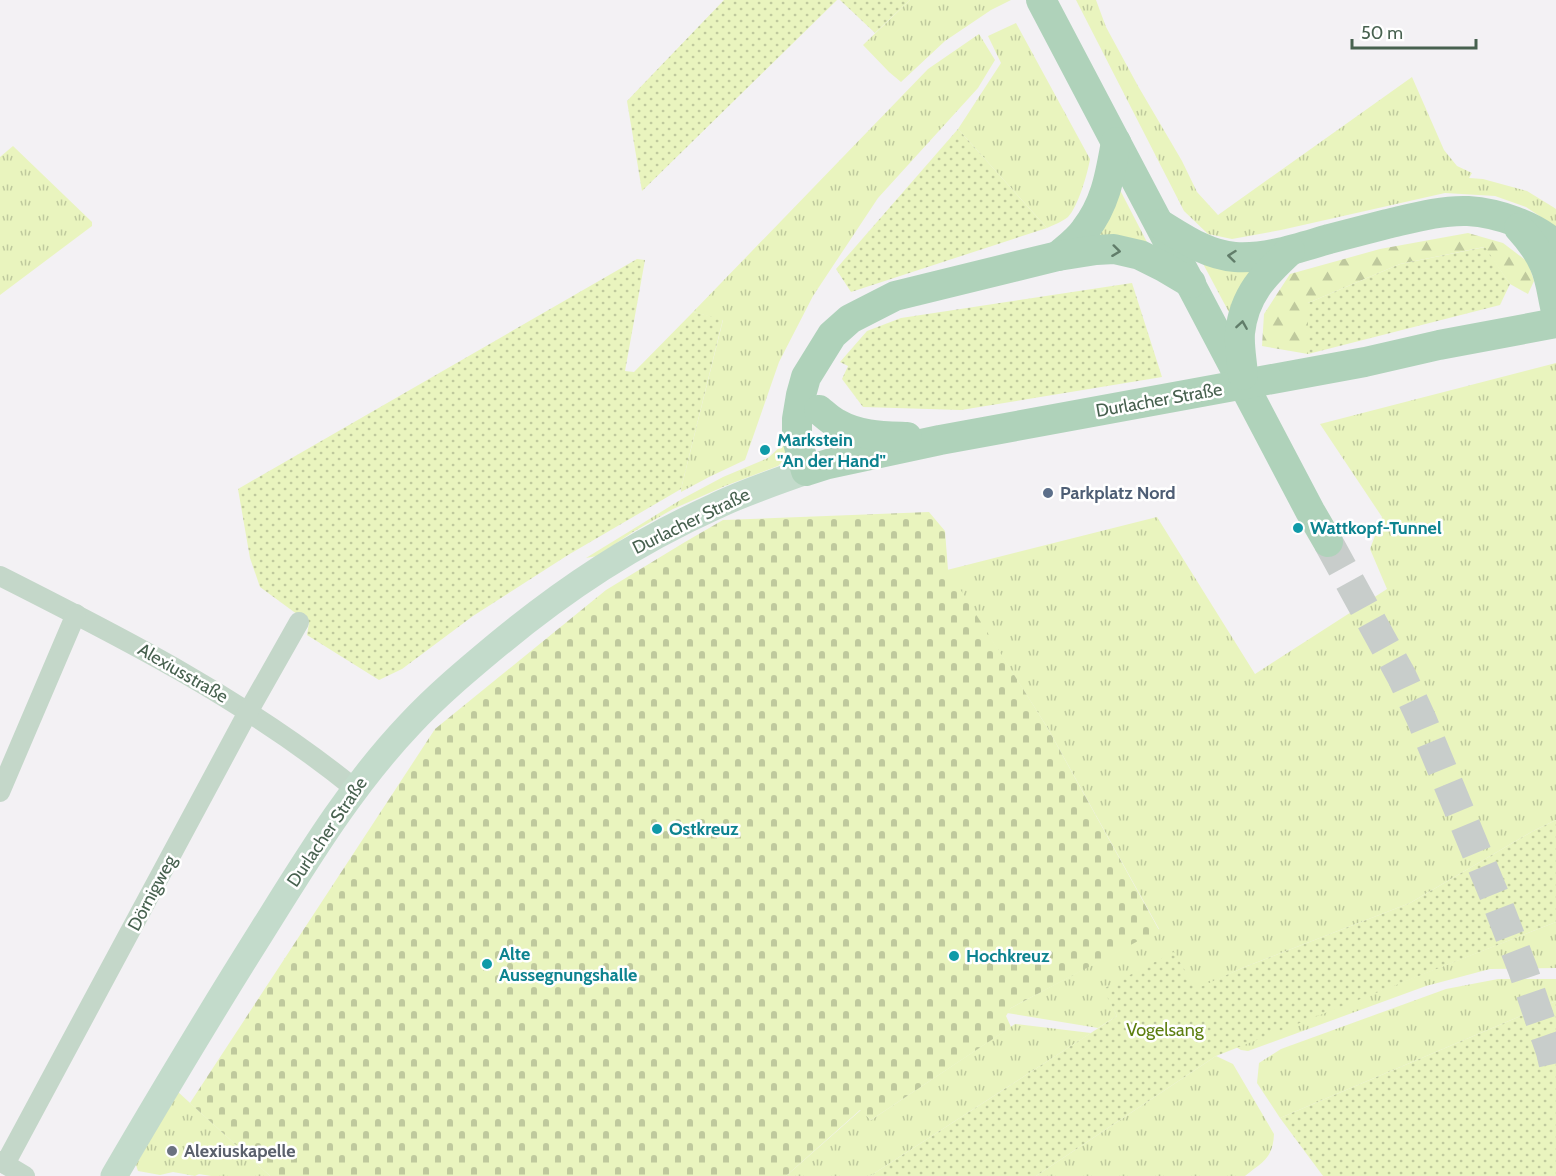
<svg xmlns="http://www.w3.org/2000/svg" width="1556" height="1176" font-family="Cabin,sans-serif">
<style>
.grass{fill:url(#grass-tufts)}
.forest{fill:url(#forest-firs)}
.cemetery{fill:url(#cemetery-stones)}
.garden{fill:url(#garden-dots)}
.lines{fill:none;stroke-linecap:round;stroke-linejoin:round}
.primary-tunnel{stroke:#c8cdcb;stroke-width:30;stroke-dasharray:30 15;stroke-linecap:butt}
.minor{stroke:#c4d7c9;stroke-width:20}
.secondary{stroke:#c3dbcb;stroke-width:27}
.primary{stroke:#afd2ba;stroke-width:30}
.oneway{stroke:#617d6a}
.culture-dot{fill:#0f9aa8;stroke:#fff;stroke-width:2}
.service-dot{fill:#5c6f8a;stroke:#fff;stroke-width:2}
.worship-dot{fill:#6b7280;stroke:#fff;stroke-width:2}
.labels{text-anchor:middle;dominant-baseline:central;stroke-width:5;stroke-linejoin:round;paint-order:stroke}
.street-label{font-size:18px;fill:#47614f;stroke:#fff}
.culture-label{font-size:18px;font-weight:bold;fill:#0d838f;stroke:#fff;text-anchor:start}
.service-label{font-size:18px;font-weight:bold;fill:#4e5e75;stroke:#fff;text-anchor:start}
.park-label{font-size:18px;fill:#5d7f10;stroke:#fff}
.worship-label{font-size:18px;font-weight:bold;fill:#5b616d;stroke:#fff;text-anchor:start}
</style>
<defs>
<pattern id="grass-tufts" width="24" height="20" patternUnits="userSpaceOnUse" patternTransform="scale(1.5)"><rect width="24" height="20" fill="#e9f4be"/><path d="M3 7l-1-3M5 7V3M7 7l1-3M15 17l-1-3M17 17v-4M19 17l1-3" fill="none" stroke="#bfc99d"/></pattern>
<pattern id="forest-firs" width="22" height="20" patternUnits="userSpaceOnUse" patternTransform="scale(1.5)"><rect width="22" height="20" fill="#e9f4be"/><path d="M5 1l3.5 6h-7zM16 11l3.5 6h-7z" fill="#bfc99d"/></pattern>
<pattern id="cemetery-stones" width="16" height="16" patternUnits="userSpaceOnUse" patternTransform="scale(1.5)"><rect width="16" height="16" fill="#e9f4be"/><path d="M2 7V4a2 2 0 0 1 4 0v3zM10 15v-3a2 2 0 0 1 4 0v3z" fill="#bfc99d"/></pattern>
<pattern id="garden-dots" width="8" height="8" patternUnits="userSpaceOnUse" patternTransform="scale(1.5)"><rect width="8" height="8" fill="#e9f4be"/><path d="M2 2h.1M6 6h.1" fill="none" stroke="#bfc99d" stroke-width="1.8" stroke-linecap="round"/></pattern>
</defs>
<rect width="100%" height="100%" fill="#f3f1f4"/>
<g class="grass">
<path d="M 910,0 L 1011,0 L 991,10 L 945,41 L 901,82 L 889,72 L 863,45 Z"/>
<path d="M 1076,0 L 1096,0 L 1106,27 L 1138,86 L 1182,161 L 1197,192 L 1218,215 L 1412,77 L 1444,150 L 1457,166 L 1472,173 L 1469,178 L 1483,179 L 1527,191 L 1553,207 L 1556,209 L 1556,227 L 1526,207 L 1495,196 L 1445,193 L 1281,230 L 1232,239 L 1208,234 L 1184,211 Z"/>
<path d="M 1016,23 L 1090,159 C 1088,172 1078,207 1068,217 C 1063,221 1054,225 1047,228 L 958,129 L 1001,63 L 988,36 Z"/>
<path d="M 979,34 L 995,60 L 978,88 L 878,198 L 813,296 L 779,362 L 745,460 L 709,477 L 681,492 L 681,489 L 723,320 L 693,312 L 928,69 Z"/>
<path d="M 13,146 L 92,222 L 92,226 L 0,295 L 0,157 Z"/>
<path d="M 1119,188 L 1150,248 L 1093,235 Z"/>
<path d="M 1200,258 L 1262,262 L 1232,318 Z"/>
<path d="M 1556,363 L 1556,820 L 1533,831 L 1410,903 L 1242,968 L 1196,990 L 1174,953 L 1104,989 L 1117,1016 L 1098,1028 L 1007,1013 L 1011,1008 L 1159,929 L 1047,727 L 947,570 L 1157,517 L 1255,674 L 1387,589 L 1370,549 L 1382,517 L 1320,424 Z"/>
<path d="M 789,428 L 790,450 L 785,459 L 778,466 L 725,486 L 673,509 L 633,532 L 597,556 L 586,558 L 682,499 L 723,477 L 768,458 L 782,445 Z"/>
<path d="M 1556,922 L 1556,968 L 1490,969 L 1426,986 L 1248,1051 L 1241,1050 L 1236,1047 Z"/>
<path d="M 1498,979 L 1556,979 L 1556,1001 L 1280,1118 L 1257,1083 L 1259,1063 L 1281,1049 L 1446,989 Z"/>
<path d="M 1015,1024 L 1091,1033 L 870,1176 L 786,1176 L 861,1110 L 871,1120 Z"/>
<path d="M 1216,1056 L 1233,1064 L 1274,1134 C 1273,1159 1262,1162 1245,1176 L 1036,1176 Z"/>
<path d="M 177,1091 L 270,1176 L 211,1176 L 199,1174 L 195,1176 L 173,1172 L 160,1175 L 138,1171 L 136,1165 Z"/>
</g>
<path class="forest" d="M 1468,233 L 1503,243 L 1528,262 L 1534,281 L 1528,294 L 1510,284 L 1484,247 L 1400,264 L 1308,303 L 1308,354 L 1262,346 L 1264,314 L 1290,274 L 1380,249 Z"/>
<path class="cemetery" d="M 929,512 L 945,531 L 948,570 L 1047,727 L 1159,930 L 1011,1008 L 1006,1016 L 1011,1027 L 871,1120 L 860,1110 L 786,1176 L 270,1176 L 190,1103 L 435,729 L 606,590 L 685,542 L 723,520 Z"/>
<g class="garden">
<path d="M 724,0 L 837,0 L 642,191 L 627,101 Z"/>
<path d="M 840,0 L 910,0 L 875,33 Z"/>
<path d="M 958,129 L 1047,228 L 851,292 L 836,269 Z"/>
<path d="M 1485,247 L 1510,284 L 1500,305 L 1308,354 L 1308,303 L 1400,264 Z"/>
<path d="M 637,259 L 645,260 L 625,371 L 634,372 L 693,312 L 723,319 L 681,489 L 568,555 L 473,616 L 402,669 L 379,680 L 307,635 L 309,623 L 260,587 L 250,558 L 238,489 Z"/>
<path d="M 1132,283 L 1162,377 L 961,410 L 863,407 L 842,379 L 848,366 L 840,362 L 867,331 L 901,318 Z"/>
<path d="M 1556,820 L 1556,922 L 1216,1056 L 1036,1176 L 870,1176 L 1117,1016 L 1103,989 L 1174,952 L 1196,989 L 1242,968 L 1410,903 L 1533,831 Z"/>
<path d="M 1556,1001 L 1556,1176 L 1323,1176 L 1280,1118 Z"/>
</g>
<g class="lines">
<path class="primary-tunnel" d="M 1328,542 L 1402,677 L 1421,718 L 1495,897 L 1523,970 L 1551,1052 L 1556,1074"/>
<g class="minor">
<path d="M 0,576 C 123,638 247,701 354,788"/>
<path d="M 0,792 L 76,614"/>
<path d="M 0,1161 L 25,1176"/>
<path d="M 5,1164 L 248,712 L 299,622"/>
</g>
<path class="secondary" d="M 114,1176 C 162,1094 211,1012 262,931 C 307,859 351,786 410,724 C 437,695 467,670 497,645 C 566,588 634,543 716,506 C 745,492 776,482 806,471"/>
<g class="primary">
<path d="M 1041,0 L 1310,511 L 1328,542"/>
<path d="M 1160,224 C 1183,238 1207,255 1235,257 C 1267,259 1298,248 1329,239 C 1348,234 1367,229 1387,224 C 1413,218 1440,210 1468,211 C 1498,213 1533,225 1556,245"/>
<path d="M 1519,228 C 1529,239 1538,250 1544,264 C 1551,279 1552,295 1556,311"/>
<path d="M 1058,256 C 1067,248 1078,240 1085,230 C 1106,203 1110,175 1116,142"/>
<path d="M 1191,283 L 1164,267 L 1140,255 L 1114,249 L 1096,250 L 1058,256 L 895,296 L 850,319 L 832,335 L 806,377 L 801,395 L 797,419 L 797,439 L 806,471 L 828,464 L 940,440 L 1365,362 L 1439,345 L 1556,323"/>
<path d="M 1243,375 C 1242,361 1239,346 1240,333 C 1244,295 1264,275 1290,251"/>
<path d="M 819,410 C 825,415 831,421 838,424 C 859,436 884,436 907,437"/>
</g>
</g>
<defs><path id="oneway-chevron" d="M-2-3.5L2.5 0L-2 3.5" fill="none" stroke-width="1.6" stroke-linecap="round" stroke-linejoin="round" transform="scale(1.5)"/></defs>
<g class="oneway">
<use href="#oneway-chevron" transform="translate(1116 251) rotate(7)"/>
<use href="#oneway-chevron" transform="translate(1232 256) rotate(-174)"/>
<use href="#oneway-chevron" transform="translate(1242 325) rotate(-81)"/>
</g>
<g class="culture-dot">
<circle cx="765" cy="450" r="6"/>
<circle cx="1298" cy="528" r="6"/>
<circle cx="657" cy="829" r="6"/>
<circle cx="954" cy="956" r="6"/>
<circle cx="487" cy="964" r="6"/>
</g>
<circle class="service-dot" cx="1048" cy="493" r="6"/>
<circle class="worship-dot" cx="172" cy="1151" r="6"/>
<g class="labels">
<g class="street-label">
<text transform="translate(1159 400) rotate(-10)">Durlacher Straße</text>
<text transform="translate(691 521) rotate(-26)">Durlacher Straße</text>
<text transform="translate(183 673) rotate(30)">Alexiusstraße</text>
<text transform="translate(327 832) rotate(-56)">Durlacher Straße</text>
<text transform="translate(152 893) rotate(-62)">Dörnigweg</text>
</g>
<g class="culture-label">
<text x="777" y="440">Markstein<tspan x="777" dy="21">"An der Hand"</tspan></text>
<text x="1310" y="528">Wattkopf-Tunnel</text>
<text x="669" y="829">Ostkreuz</text>
<text x="499" y="954">Alte<tspan x="499" dy="21">Aussegnungshalle</tspan></text>
<text x="966" y="956">Hochkreuz</text>
</g>
<g class="service-label">
<text x="1060" y="493">Parkplatz Nord</text>
</g>
<g class="park-label">
<text x="1165" y="1030">Vogelsang</text>
</g>
<g class="worship-label">
<text x="184" y="1151">Alexiuskapelle</text>
</g>
</g>
<path d="M1352 39v9h124v-9" fill="none" stroke="#47614f" stroke-width="3"/>
<text x="1361" y="39" font-size="18" fill="#47614f" stroke="#ffffff" stroke-width="4.5" paint-order="stroke">50 m</text>
</svg>
